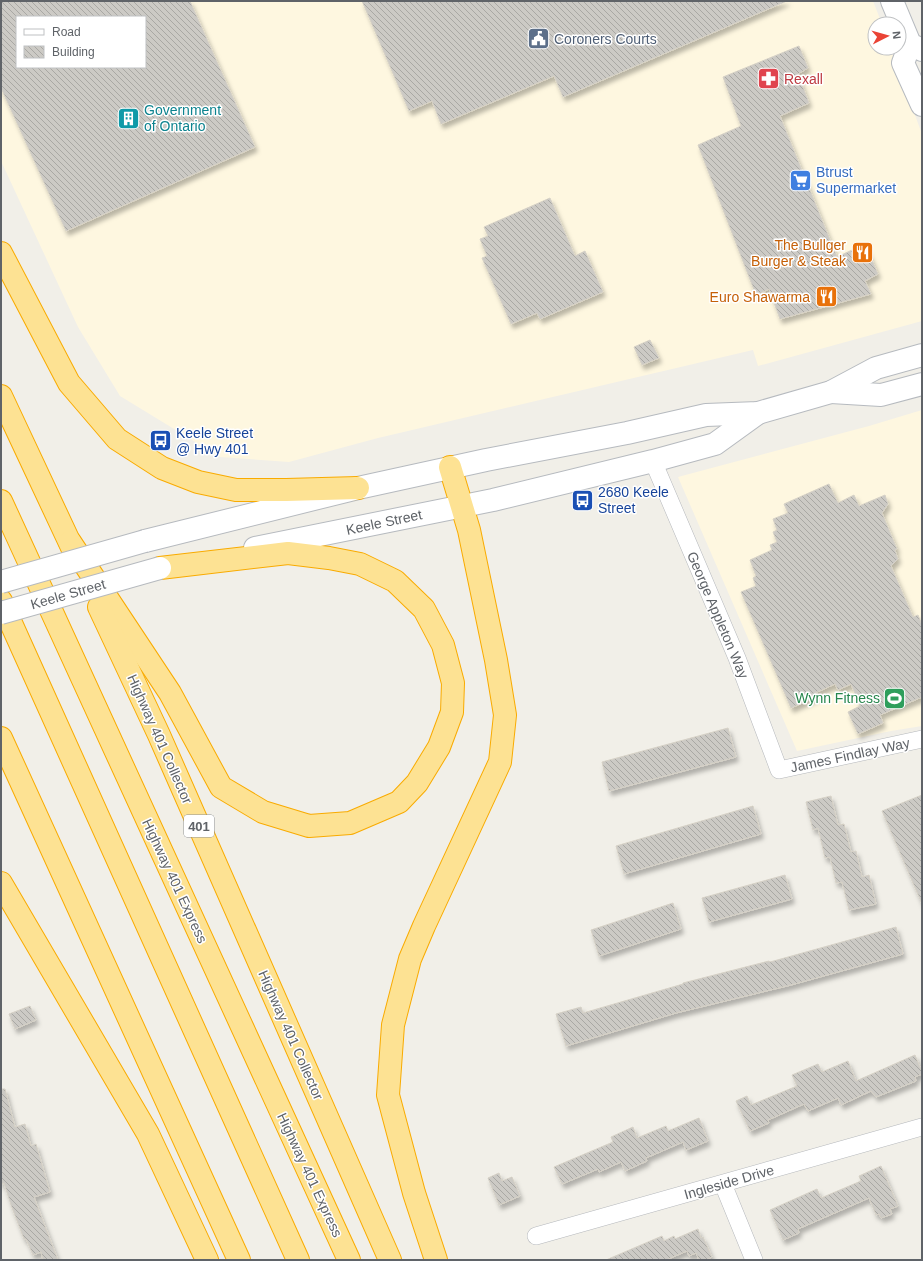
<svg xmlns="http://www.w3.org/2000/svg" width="923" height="1261" font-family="Helvetica,sans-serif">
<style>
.commercial{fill:#fef7e0;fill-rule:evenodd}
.building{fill:url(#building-back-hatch);stroke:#d6d1c6;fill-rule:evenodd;filter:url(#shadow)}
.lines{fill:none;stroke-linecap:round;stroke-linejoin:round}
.street-casing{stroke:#b5b8bc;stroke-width:18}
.secondary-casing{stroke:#b6babf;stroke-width:24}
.highway-casing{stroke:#f9ab00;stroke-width:24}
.street{stroke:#fff;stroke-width:17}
.secondary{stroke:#fff;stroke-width:22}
.highway{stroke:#fde293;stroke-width:22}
.secondary-bridge-casing{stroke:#b6babf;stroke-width:24;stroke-linecap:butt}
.secondary-bridge{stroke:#fff;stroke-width:22}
.labels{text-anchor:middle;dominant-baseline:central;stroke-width:3;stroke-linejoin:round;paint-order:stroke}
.shield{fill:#fff;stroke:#8f9295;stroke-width:1}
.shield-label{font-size:13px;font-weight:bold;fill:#5f6368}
.service-label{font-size:14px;fill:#4e5e75;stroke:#fff;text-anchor:start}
.health-label{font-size:14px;fill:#be3a42;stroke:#fff;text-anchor:start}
.culture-label{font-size:14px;fill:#0d838f;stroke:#fff;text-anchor:start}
.shop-label{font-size:14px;fill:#366cbe;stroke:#fff;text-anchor:start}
.food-label{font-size:14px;fill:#c56008;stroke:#fff;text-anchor:end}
.transit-label{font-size:14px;fill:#164399;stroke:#fff;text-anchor:start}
.street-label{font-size:14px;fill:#5f6368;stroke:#fff}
.leisure-label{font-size:14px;fill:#27864d;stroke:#fff;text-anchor:end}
</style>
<defs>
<pattern id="building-back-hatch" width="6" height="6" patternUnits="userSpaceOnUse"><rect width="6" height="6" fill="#cccac5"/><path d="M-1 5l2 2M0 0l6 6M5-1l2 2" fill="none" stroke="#a9a8a4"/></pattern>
<filter id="shadow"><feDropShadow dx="2.5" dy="4.5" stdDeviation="2" flood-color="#0004"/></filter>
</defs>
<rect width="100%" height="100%" fill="#f1efe8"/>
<g class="commercial">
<path d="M 1,1 L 873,1 L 882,24 L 875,24 L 875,48 L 890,48 L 922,134 L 922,321 L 758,366 L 753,350 L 378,438 L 289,462 L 220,457 L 120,396 L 78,327 L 1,161 ZM 17,17 L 145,17 L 145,67 L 17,67 Z"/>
<path d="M 922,410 L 922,726 L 891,731 L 797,751 L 678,477 L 869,426 Z"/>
</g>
<g class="building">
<path d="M 1,1 L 190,1 L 255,147 L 66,231 L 1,88 ZM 17,17 L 145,17 L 145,67 L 17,67 Z"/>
<path d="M 362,1 L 787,1 L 563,97 L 554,76 L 441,124 L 432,101 L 409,111 Z"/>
<path d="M 799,46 L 808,68 L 798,74 L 809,103 L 780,116 L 837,257 L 865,244 L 878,274 L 865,281 L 871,294 L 780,319 L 769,289 L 756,295 L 698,145 L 741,126 L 723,77 Z"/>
<path d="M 550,198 L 575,256 L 585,251 L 603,292 L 540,319 L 537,313 L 511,324 L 482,258 L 487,256 L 480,239 L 488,236 L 484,227 Z"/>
<path d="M 650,340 L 659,358 L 642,365 L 634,347 Z"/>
<path d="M 829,484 L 838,503 L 854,495 L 859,506 L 885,495 L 888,504 L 882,513 L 897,549 L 895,550 L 898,559 L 891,566 L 913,617 L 918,615 L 922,625 L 922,697 L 880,715 L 883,723 L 858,734 L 848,712 L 860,706 L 851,684 L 838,690 L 835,684 L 815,693 L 816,697 L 791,708 L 741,592 L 756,586 L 753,578 L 756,576 L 750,560 L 772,550 L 770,545 L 777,542 L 773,532 L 777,530 L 773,519 L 788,513 L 784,504 Z"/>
<path d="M 728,728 L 736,757 L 609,791 L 602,762 Z"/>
<path d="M 922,795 L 922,904 L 882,811 Z"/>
<path d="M 831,796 L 838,825 L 844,824 L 851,852 L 856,851 L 862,877 L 869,875 L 876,904 L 849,910 L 842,882 L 836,883 L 830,857 L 825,858 L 818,828 L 813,830 L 806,802 Z"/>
<path d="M 753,806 L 761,834 L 624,874 L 616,846 Z"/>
<path d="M 785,875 L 792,899 L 709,922 L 702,898 Z"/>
<path d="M 673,903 L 681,929 L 599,956 L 591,930 Z"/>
<path d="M 896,927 L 903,954 L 791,985 L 676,1013 L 566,1046 L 556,1014 L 581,1007 L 583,1013 L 683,984 L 683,983 L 769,961 L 770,962 Z"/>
<path d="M 30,1006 L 36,1020 L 15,1029 L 9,1014 Z"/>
<path d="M 915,1055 L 922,1072 L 922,1074 L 915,1077 L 916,1081 L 876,1097 L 871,1091 L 841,1105 L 838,1098 L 808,1111 L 804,1104 L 768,1120 L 769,1123 L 750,1131 L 736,1101 L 747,1096 L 751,1105 L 797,1086 L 792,1075 L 818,1064 L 822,1072 L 848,1061 L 856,1081 Z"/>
<path d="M 1,1089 L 5,1089 L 15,1127 L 25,1124 L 31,1146 L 36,1144 L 50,1192 L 34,1197 L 58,1260 L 43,1260 L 41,1252 L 33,1255 L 26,1239 L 24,1239 L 11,1205 L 4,1183 L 1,1184 Z"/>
<path d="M 699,1118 L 708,1141 L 686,1150 L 683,1142 L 646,1158 L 647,1161 L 625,1171 L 621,1162 L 599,1172 L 598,1169 L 562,1184 L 554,1167 L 613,1142 L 611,1137 L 633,1127 L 637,1138 L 666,1126 L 668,1131 Z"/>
<path d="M 881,1166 L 898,1206 L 890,1209 L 892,1214 L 881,1218 L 879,1214 L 876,1215 L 869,1198 L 798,1229 L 799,1233 L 783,1240 L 770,1210 L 817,1189 L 821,1198 L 861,1181 L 859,1176 Z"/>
<path d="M 499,1173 L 502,1181 L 512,1177 L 520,1196 L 499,1205 L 488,1178 Z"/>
<path d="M 698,1229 L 701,1238 L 703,1237 L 712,1257 L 706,1260 L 699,1260 L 696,1253 L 689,1256 L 687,1251 L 666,1260 L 606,1260 L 662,1236 L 664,1241 L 674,1236 L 675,1239 Z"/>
</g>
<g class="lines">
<defs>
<g id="street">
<path d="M 653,461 L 737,658 L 779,770 L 922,739"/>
<path d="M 723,1184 L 754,1260"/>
<path d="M 536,1236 L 922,1127"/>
</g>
<g id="secondary">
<path d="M 892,1 L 910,44 L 922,50"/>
<path d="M 910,44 L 903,63 L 922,105"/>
<path d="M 831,392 L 881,395 L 922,384"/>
<path d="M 145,541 L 358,488 L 486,460 L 627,433 L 706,415 L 758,413 L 831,392 L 876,368 L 922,355"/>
<path d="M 255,548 L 493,500 L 653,461 L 715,444 L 758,413"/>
</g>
<g id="highway">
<path d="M 1,253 L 69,383 L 117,439 L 162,468 L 198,482 L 236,490 L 286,490 L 358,488"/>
<path d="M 1,396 L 76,556"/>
<path d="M 1,501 L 349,1260"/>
<path d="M 70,542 L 170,693 L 221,787 L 263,812 L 309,826 L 350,823 L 399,802 L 417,783 L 439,747 L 452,712 L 453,683 L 443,645 L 424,609 L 395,581 L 360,564 L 329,558 L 288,553 L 160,568"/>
<path d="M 1,601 L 298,1260"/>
<path d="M 99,607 L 159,735 L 390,1260"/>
<path d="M 1,738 L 239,1260"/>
<path d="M 1,883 L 148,1134 L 207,1260"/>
<path d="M 436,1260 L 414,1193 L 388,1095 L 393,1025 L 410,959 L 424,926 L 500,762 L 505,715 L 496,660 L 469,530 L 450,467"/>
</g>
</defs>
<use href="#street" class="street-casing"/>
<use href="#secondary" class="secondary-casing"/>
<use href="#highway" class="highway-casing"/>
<use href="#street" class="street"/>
<use href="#secondary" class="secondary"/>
<use href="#highway" class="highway"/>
<defs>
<g id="secondary-bridge">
<path d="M 1,582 L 145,541"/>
<path d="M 1,613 L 160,568"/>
</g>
</defs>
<use href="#secondary-bridge" class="secondary-bridge-casing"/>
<use href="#secondary-bridge" class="secondary-bridge"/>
</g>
<defs>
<symbol id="civic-square" viewBox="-11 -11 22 22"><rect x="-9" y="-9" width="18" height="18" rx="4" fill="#5c6f8a" stroke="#fff"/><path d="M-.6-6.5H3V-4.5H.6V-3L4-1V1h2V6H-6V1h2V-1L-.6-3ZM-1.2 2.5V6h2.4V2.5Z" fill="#fff"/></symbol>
<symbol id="pharmacy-square" viewBox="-11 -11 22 22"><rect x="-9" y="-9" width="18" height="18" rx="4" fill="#e0444e" stroke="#fff"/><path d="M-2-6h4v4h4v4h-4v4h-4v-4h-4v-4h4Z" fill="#fff"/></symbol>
<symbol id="building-square" viewBox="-11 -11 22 22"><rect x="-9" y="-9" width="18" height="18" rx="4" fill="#0f9aa8" stroke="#fff"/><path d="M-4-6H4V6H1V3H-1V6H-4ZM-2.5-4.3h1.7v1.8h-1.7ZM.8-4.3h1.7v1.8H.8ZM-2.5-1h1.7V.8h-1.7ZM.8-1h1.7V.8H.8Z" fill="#fff"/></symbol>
<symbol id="supermarket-square" viewBox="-11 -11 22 22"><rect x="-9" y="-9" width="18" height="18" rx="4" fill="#3f7fe0" stroke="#fff"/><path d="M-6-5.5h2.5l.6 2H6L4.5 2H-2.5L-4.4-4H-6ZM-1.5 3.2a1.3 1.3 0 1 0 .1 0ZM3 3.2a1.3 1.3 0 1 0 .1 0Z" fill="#fff"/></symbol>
<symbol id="restaurant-square" viewBox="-11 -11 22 22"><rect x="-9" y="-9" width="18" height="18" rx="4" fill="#e8710a" stroke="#fff"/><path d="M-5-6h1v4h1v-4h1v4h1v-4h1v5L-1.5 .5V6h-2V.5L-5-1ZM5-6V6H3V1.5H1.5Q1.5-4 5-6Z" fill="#fff"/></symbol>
<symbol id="bus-square" viewBox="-11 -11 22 22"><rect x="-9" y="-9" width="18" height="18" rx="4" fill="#1a4fb4" stroke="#fff"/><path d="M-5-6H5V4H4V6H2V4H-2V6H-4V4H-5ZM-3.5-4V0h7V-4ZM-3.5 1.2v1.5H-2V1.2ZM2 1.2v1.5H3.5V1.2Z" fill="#fff"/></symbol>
<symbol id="stadium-square" viewBox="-11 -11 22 22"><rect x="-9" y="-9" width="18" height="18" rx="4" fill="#2e9e5b" stroke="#fff"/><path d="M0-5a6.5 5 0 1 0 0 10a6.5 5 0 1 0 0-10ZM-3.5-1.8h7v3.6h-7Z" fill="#fff"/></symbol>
</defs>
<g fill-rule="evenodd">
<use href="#civic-square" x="526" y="26" width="25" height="25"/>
<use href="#pharmacy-square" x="756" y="66" width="25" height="25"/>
<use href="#building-square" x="116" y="106" width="25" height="25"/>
<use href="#supermarket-square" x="788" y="168" width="25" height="25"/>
<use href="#restaurant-square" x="850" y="240" width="25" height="25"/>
<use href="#restaurant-square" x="814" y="284" width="25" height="25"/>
<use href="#bus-square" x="148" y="428" width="25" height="25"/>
<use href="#bus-square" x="570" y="488" width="25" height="25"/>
<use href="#stadium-square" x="882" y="686" width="25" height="25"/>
</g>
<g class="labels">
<rect class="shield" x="184" y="815" width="30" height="22" rx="3"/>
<g class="shield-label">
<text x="199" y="826">401</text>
</g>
<g class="service-label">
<text x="554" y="39">Coroners Courts</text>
</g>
<g class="health-label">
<text x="784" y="79">Rexall</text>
</g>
<g class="culture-label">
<text x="144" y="110">Government<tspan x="144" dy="16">of Ontario</tspan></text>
</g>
<g class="shop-label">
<text x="816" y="172">Btrust<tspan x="816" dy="16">Supermarket</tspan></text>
</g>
<g class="food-label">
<text x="846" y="245">The Bullger<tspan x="846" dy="16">Burger &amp; Steak</tspan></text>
<text x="810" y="297">Euro Shawarma</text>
</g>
<g class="transit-label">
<text x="176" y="433">Keele Street<tspan x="176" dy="16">@ Hwy 401</tspan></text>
<text x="598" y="492">2680 Keele<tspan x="598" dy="16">Street</tspan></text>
</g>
<g class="street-label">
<text transform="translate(384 522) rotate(-12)">Keele Street</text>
<text transform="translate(68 594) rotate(-16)">Keele Street</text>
<text transform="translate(718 615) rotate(67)">George Appleton Way</text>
<text transform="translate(160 739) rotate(66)">Highway 401 Collector</text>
<text transform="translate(850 755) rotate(-12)">James Findlay Way</text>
<text transform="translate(175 881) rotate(65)">Highway 401 Express</text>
<text transform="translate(291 1035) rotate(66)">Highway 401 Collector</text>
<text transform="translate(310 1175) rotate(65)">Highway 401 Express</text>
<text transform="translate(729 1182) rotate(-16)">Ingleside Drive</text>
</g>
<g class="leisure-label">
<text x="880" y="698">Wynn Fitness</text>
</g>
</g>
<rect width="923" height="1261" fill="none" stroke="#5f6368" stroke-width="4"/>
<rect x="16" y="16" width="130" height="52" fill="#ffffff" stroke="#bfc1c3"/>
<rect x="24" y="29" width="20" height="6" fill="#ffffff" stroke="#bfc1c3"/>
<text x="52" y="36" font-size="12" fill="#5f6368">Road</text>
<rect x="24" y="46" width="20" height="12" fill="url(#building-back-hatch)" stroke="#bfc1c3"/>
<text x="52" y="56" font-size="12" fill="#5f6368">Building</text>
<g transform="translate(887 36) rotate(84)"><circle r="19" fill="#ffffff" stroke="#bfc1c3"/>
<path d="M0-3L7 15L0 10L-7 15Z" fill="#ea4335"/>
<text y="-6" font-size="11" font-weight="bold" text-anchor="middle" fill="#5f6368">N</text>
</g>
</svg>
